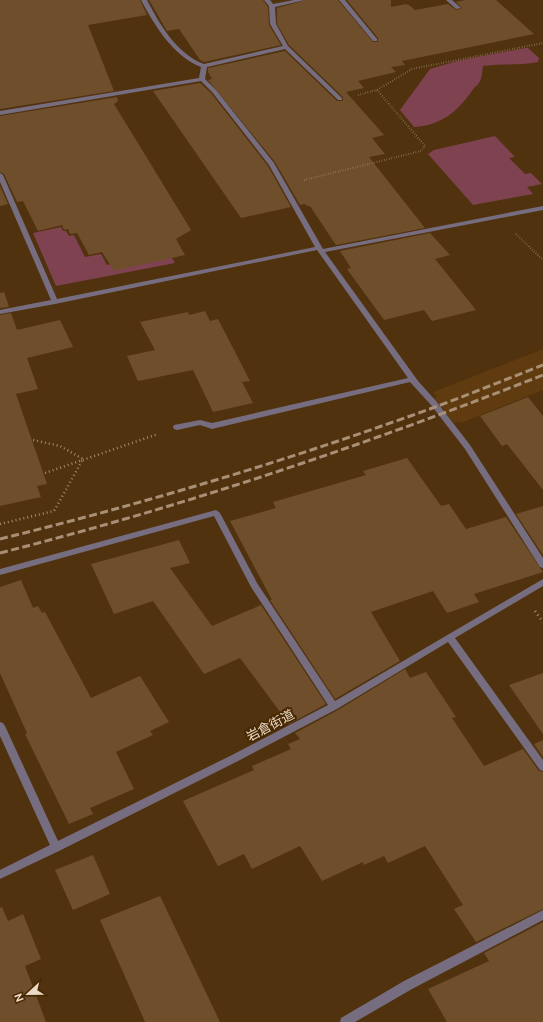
<svg xmlns="http://www.w3.org/2000/svg" width="543" height="1022" font-family="Ubuntu,'Noto Sans JP',sans-serif">
<style>
.built{fill:#5f3b0f}
.green{fill:#7f4251}
.building{fill:#6f4e2c}
.lines{fill:none;stroke-linecap:round;stroke-linejoin:round}
.path-far2{stroke:#a38b70;stroke-width:2;stroke-dasharray:0.5 2;stroke-linecap:butt}
.path-far1{stroke:#a38b70;stroke-width:2.5;stroke-dasharray:1 3;stroke-linecap:butt}
.path{stroke:#a38b70;stroke-width:3;stroke-dasharray:1 3.5;stroke-linecap:butt}
.lane{fill:#766e80;fill-rule:evenodd}
.street{fill:#766e80;fill-rule:evenodd}
.rail{stroke:#a89076;stroke-width:3;stroke-dasharray:8 3.5;stroke-linecap:butt}
.labels{text-anchor:middle;dominant-baseline:central;stroke-width:4;stroke-linejoin:round;paint-order:stroke}
.street-label{font-size:13px;fill:#ecd9c6;stroke:#462802}
</style>
<rect width="100%" height="100%" fill="#51320e"/>
<path class="built" d="M 543,349 L 543,390 L 461,423 L 459,421 L 454,423 L 434,398 L 437,397 L 433,392 Z"/>
<g class="green">
<path d="M 525,48 L 528,48 L 539,58 L 538,62 C 520,66 502,63 483,66 C 482,71 482,77 480,81 C 479,84 476,86 474,88 C 458,111 443,125 414,127 L 400,110 L 430,69 L 457,61 Z"/>
<path d="M 495,136 L 515,157 L 509,158 L 525,174 L 531,173 L 542,184 L 527,187 L 533,194 L 473,205 L 428,154 L 434,150 Z"/>
<path d="M 61,227 L 63,231 L 66,231 L 69,236 L 74,235 L 85,257 L 101,254 L 107,265 L 168,251 L 175,263 L 56,286 L 33,233 Z"/>
</g>
<g class="building">
<path d="M 0,0 L 140,0 L 147,15 L 88,25 L 114,91 L 0,109 Z"/>
<path d="M 149,0 L 263,0 L 268,7 L 269,25 L 281,45 L 204,62 L 200,60 L 179,29 L 167,31 Z"/>
<path d="M 306,0 L 338,0 L 373,42 L 378,42 L 378,38 L 347,0 L 391,0 L 391,7 L 406,4 L 409,5 L 415,10 L 448,4 L 456,10 L 462,8 L 456,2 L 466,0 L 496,0 L 534,34 L 402,61 L 405,65 L 391,67 L 396,72 L 358,81 L 364,88 L 346,92 L 384,135 L 372,138 L 385,154 L 369,157 L 425,228 L 336,245 L 310,206 L 307,206 L 305,204 L 300,205 L 275,162 L 208,80 L 212,79 L 208,72 L 208,68 L 285,51 L 337,101 L 343,101 L 343,97 L 289,45 L 277,24 L 277,8 Z"/>
<path d="M 200,83 L 211,93 L 268,166 L 291,207 L 241,218 L 153,91 Z"/>
<path d="M 117,97 L 118,101 L 114,104 L 191,230 L 176,239 L 185,255 L 114,271 L 102,252 L 89,255 L 77,233 L 70,234 L 68,229 L 64,230 L 62,225 L 38,231 L 23,201 L 17,202 L 4,174 L 0,172 L 0,116 Z"/>
<path d="M 0,186 L 8,204 L 0,206 Z"/>
<path d="M 430,233 L 450,255 L 435,259 L 476,310 L 432,321 L 424,310 L 384,320 L 347,269 L 351,268 L 340,251 Z"/>
<path d="M 4,292 L 9,307 L 0,308 L 0,293 Z"/>
<path d="M 205,311 L 210,321 L 218,319 L 250,381 L 242,382 L 253,403 L 213,412 L 193,370 L 138,381 L 127,356 L 155,350 L 140,322 L 188,312 L 189,315 Z"/>
<path d="M 11,313 L 17,330 L 60,320 L 73,347 L 27,358 L 38,389 L 16,394 L 47,484 L 37,486 L 41,497 L 0,506 L 0,315 Z"/>
<path d="M 528,397 L 543,416 L 543,490 L 507,444 L 502,446 L 480,416 Z"/>
<path d="M 407,458 L 441,506 L 449,504 L 466,529 L 506,517 L 543,572 L 474,594 L 479,602 L 447,613 L 433,591 L 371,612 L 400,661 L 335,699 L 270,600 L 272,600 L 230,521 L 276,508 L 273,502 L 366,475 L 363,471 Z"/>
<path d="M 543,506 L 543,555 L 516,514 Z"/>
<path d="M 179,540 L 190,563 L 170,568 L 212,626 L 261,605 L 326,704 L 289,724 L 240,658 L 204,674 L 153,601 L 114,614 L 91,564 Z"/>
<path d="M 21,580 L 33,608 L 38,606 L 42,613 L 45,612 L 91,698 L 140,676 L 169,722 L 150,731 L 153,735 L 116,752 L 134,789 L 90,808 L 93,814 L 69,824 L 25,734 L 27,733 L 0,673 L 0,587 Z"/>
<path d="M 405,669 L 410,678 L 426,672 L 456,717 L 452,718 L 484,766 L 523,749 L 539,771 L 543,772 L 543,909 L 476,942 L 454,909 L 463,905 L 425,846 L 388,863 L 384,856 L 364,865 L 363,862 L 322,881 L 300,846 L 252,869 L 244,854 L 218,866 L 183,801 L 254,770 L 252,766 L 291,749 L 288,744 L 300,739 L 295,733 L 338,710 Z"/>
<path d="M 543,673 L 543,734 L 509,685 Z"/>
<path d="M 543,740 L 543,757 L 534,744 Z"/>
<path d="M 93,855 L 110,894 L 73,910 L 55,870 Z"/>
<path d="M 160,896 L 220,1022 L 145,1022 L 100,920 Z"/>
<path d="M 2,907 L 8,921 L 23,914 L 41,959 L 25,966 L 46,1022 L 0,1022 L 0,908 Z"/>
<path d="M 543,922 L 543,1022 L 447,1022 L 428,989 L 489,961 L 484,953 Z"/>
</g>
<g class="lines">
<g class="path-far2">
<path d="M 358,95 L 377,90 L 412,69 L 543,43"/>
<path d="M 304,180 L 421,151 L 425,146 L 377,90"/>
<path d="M 516,234 L 543,260"/>
</g>
<g class="path-far1">
<path d="M 45,473 L 158,434"/>
<path d="M 0,524 L 54,511 L 83,459 L 60,446 L 33,440"/>
</g>
<path class="path" d="M 535,611 L 543,622"/>
<g class="lane">
<path d="M 339,0 L 345,0 L 377,39 L 377,41 L 373,41 Z"/>
<path d="M 446,0 L 452,0 L 461,8 L 456,9 Z"/>
</g>
<g class="street">
<path d="M 141,0 L 147,0 C 160,25 177,54 204,64 L 283,46 L 270,24 L 269,6 L 264,0 L 270,0 L 273,4 L 294,0 L 305,0 L 275,7 L 276,24 L 288,46 L 342,98 L 342,100 L 338,100 L 285,49 L 207,67 L 205,79 L 216,90 L 274,163 L 323,249 L 543,206 L 543,210 L 325,252 L 418,381 L 436,401 L 470,445 L 543,558 L 543,568 L 540,567 L 465,449 L 431,405 L 410,382 L 212,429 L 200,425 L 177,430 L 174,429 L 173,427 L 174,425 L 200,420 L 212,423 L 408,378 L 317,250 L 55,304 L 0,314 L 0,310 L 51,300 L 0,182 L 0,173 L 3,175 L 57,299 L 315,247 L 269,165 L 212,92 L 201,81 L 0,115 L 0,111 L 199,78 L 201,67 C 173,56 155,26 141,0 Z"/>
<path d="M 216,510 L 220,513 L 257,583 L 335,701 L 543,579 L 543,586 L 455,638 L 543,760 L 543,771 L 540,770 L 448,642 L 337,709 L 238,761 L 59,851 L 0,879 L 0,870 L 50,845 L 0,736 L 0,722 L 3,723 L 5,726 L 58,841 L 232,755 L 328,705 L 251,587 L 214,516 L 0,575 L 0,569 Z"/>
<path d="M 543,910 L 543,920 L 412,989 L 355,1022 L 340,1022 L 341,1018 L 404,981 Z"/>
</g>
<g class="rail">
<path d="M 0,539 C 134,506 266,467 396,421 C 446,404 494,384 543,365"/>
<path d="M 0,553 C 185,506 365,445 543,375"/>
</g>
</g>
<g class="labels">
<g class="street-label">
<text transform="translate(270 725) rotate(-28)">岩倉街道</text>
</g>
</g>
<g transform="translate(28 994) rotate(248)" stroke="#462802" stroke-width="3" paint-order="stroke">
<path d="M0-3L7 15L0 10L-7 15Z" fill="#ecd9c6"/>
<text y="-6" font-size="11" font-weight="bold" text-anchor="middle" fill="#ecd9c6">N</text>
</g>
</svg>
